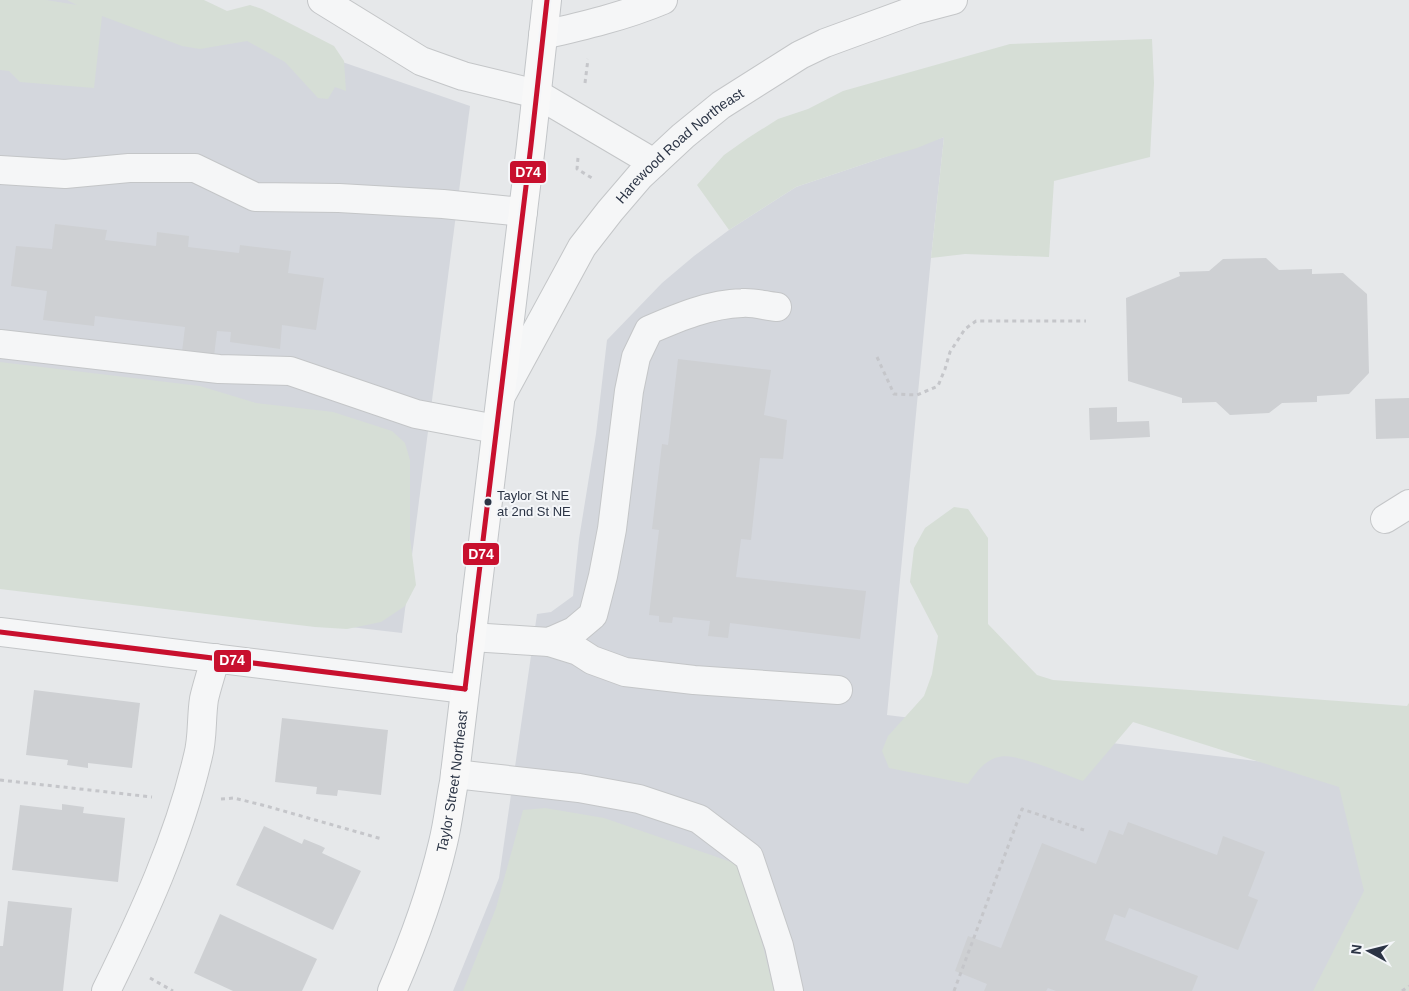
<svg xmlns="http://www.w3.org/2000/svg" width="1409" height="991" font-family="Arial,sans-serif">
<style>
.built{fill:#d4d7dd}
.green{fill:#d6ded6}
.building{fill:#ced0d3}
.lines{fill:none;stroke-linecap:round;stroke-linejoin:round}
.minor-casing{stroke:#c4c6c8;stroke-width:30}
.major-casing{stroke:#c2c5c8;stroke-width:30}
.path{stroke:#c5c6ca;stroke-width:3;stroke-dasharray:4 4;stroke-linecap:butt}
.minor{stroke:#f5f6f7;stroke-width:28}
.major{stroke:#f8f8f8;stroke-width:28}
.bus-1-casing{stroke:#f4f6f9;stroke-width:9}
.bus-1{stroke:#c8102e;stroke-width:5}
.bus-dot{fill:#2b3445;stroke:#f4f6f9;stroke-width:2}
.labels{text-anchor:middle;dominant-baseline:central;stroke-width:4;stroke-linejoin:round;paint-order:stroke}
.bus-label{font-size:13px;fill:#2b3445;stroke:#f4f6f9;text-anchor:start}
.street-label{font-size:14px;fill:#2b3445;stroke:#f4f6f9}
.line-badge{stroke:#f4f6f9;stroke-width:2}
.badge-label{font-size:14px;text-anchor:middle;font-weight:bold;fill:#fff}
</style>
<rect width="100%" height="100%" fill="#e6e8ea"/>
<g class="built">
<path d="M 0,0 L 163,0 L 470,106 L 402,633 L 0,586 Z"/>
<path d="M 944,137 L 931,258 L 887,715 L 1409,780 L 1409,991 L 453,991 L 499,878 L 537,614 L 551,612 L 573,596 L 579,539 L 596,434 L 607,340 L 662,283 L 694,256 L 729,230 L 796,187 Z"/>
</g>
<g class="green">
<path d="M 0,0 L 46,0 L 77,5 L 67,0 L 204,0 L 227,11 L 250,5 L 262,9 L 334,46 L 344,61 L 346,91 L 335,87 L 328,99 L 318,98 L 285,62 L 247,41 L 200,49 L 182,46 L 102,16 L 94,88 L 20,82 L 9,71 L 0,70 Z"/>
<path d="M 1152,39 L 1154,83 L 1150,157 L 1054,181 L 1049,257 L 965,254 L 931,258 L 944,137 L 917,148 L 882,158 L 796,187 L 729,230 L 697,185 L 724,155 L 748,138 L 778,119 L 808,109 L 843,91 L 1010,44 Z"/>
<path d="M 0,362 L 200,386 L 256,403 L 333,412 L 392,431 L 405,443 L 410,460 L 410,538 L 416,585 L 405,606 L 381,622 L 347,629 L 315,627 L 0,589 Z"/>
<path d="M 954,507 L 968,509 L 988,538 L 988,624 L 1037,675 L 1053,680 L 1407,706 L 1409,703 L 1409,991 L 1313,991 L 1364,891 L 1339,787 L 1133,722 L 1083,781 C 1065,775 1016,752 999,757 C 984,760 976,773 968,784 L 889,768 L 882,751 L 888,736 L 924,696 L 932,674 L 938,636 L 910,582 L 914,548 L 925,528 Z"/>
<path d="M 545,808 L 604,818 L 737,864 L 747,882 L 774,991 L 463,991 L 496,908 L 523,810 Z"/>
</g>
<g class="building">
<path d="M 55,224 L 107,230 L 105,240 L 156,246 L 157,232 L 189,236 L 188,247 L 239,253 L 240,245 L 291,251 L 288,273 L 324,278 L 316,330 L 282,325 L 280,349 L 230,342 L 231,332 L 217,331 L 214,356 L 182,352 L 185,327 L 95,316 L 94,326 L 43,320 L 47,291 L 11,286 L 16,246 L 52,249 Z"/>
<path d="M 1266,258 L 1279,270 L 1312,269 L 1312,274 L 1343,273 L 1367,294 L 1369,373 L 1349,394 L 1317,396 L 1317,402 L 1282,403 L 1269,413 L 1230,415 L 1216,402 L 1182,403 L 1182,398 L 1128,381 L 1126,298 L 1180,276 L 1179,272 L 1209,271 L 1223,259 Z"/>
<path d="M 678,359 L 771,370 L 764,415 L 787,420 L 783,459 L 760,458 L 751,540 L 741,539 L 736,577 L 866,591 L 860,639 L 730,623 L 728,638 L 708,636 L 710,621 L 673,617 L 672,623 L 659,622 L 659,616 L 649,615 L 659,530 L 652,529 L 662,444 L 668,445 Z"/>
<path d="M 1409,398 L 1409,438 L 1376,439 L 1375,399 Z"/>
<path d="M 1117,407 L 1117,422 L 1149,421 L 1150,437 L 1090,440 L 1089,408 Z"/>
<path d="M 34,690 L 140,703 L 132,768 L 88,763 L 88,768 L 67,765 L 68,760 L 26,755 Z"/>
<path d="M 282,718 L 388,730 L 381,795 L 338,790 L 337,796 L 316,794 L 317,787 L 275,782 Z"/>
<path d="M 62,804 L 84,807 L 83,813 L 125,818 L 118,882 L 12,870 L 20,805 L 62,810 Z"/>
<path d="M 1128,822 L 1217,855 L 1223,836 L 1265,852 L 1248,896 L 1258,900 L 1238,950 L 1129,908 L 1125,918 L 1114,914 L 1105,940 L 1198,976 L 1192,991 L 1056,991 L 1048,988 L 1046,991 L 984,991 L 987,984 L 955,971 L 968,936 L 1001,948 L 1042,843 L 1096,864 L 1109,830 L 1123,835 Z"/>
<path d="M 264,826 L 302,844 L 304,839 L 321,846 L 325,848 L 322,853 L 361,871 L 333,930 L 236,885 Z"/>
<path d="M 8,901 L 72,908 L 63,991 L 0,991 L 0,946 L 3,946 Z"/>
<path d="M 220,914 L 317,959 L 302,991 L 233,991 L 194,973 Z"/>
</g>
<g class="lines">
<defs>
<g id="minor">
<path d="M 322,0 L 421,61 L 463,76 L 537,94 L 654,163"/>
<path d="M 543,35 C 583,26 625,16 663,0"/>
<path d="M 0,170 L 65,174 L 129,168 L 195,168 L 255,197 L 339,198 L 443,204 L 523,212"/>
<path d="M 0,344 L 219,369 L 290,371 L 416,414 L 496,429"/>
<path id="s1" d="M 501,396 L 582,247 L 610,211 L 640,176 L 683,136 L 721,105 L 800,55 L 825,43 L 915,10 L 953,0"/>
<path d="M 1385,519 L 1409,504"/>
<path d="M 0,632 L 465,689"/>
<path d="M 471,637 L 549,642 L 574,631 L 593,615 L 603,576 L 612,529 L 629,391 L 636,357 L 649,330 C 679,317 710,304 742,303 C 754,302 766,306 777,307"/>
<path d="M 549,642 L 578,651 L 592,660 L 625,672 L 694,680 L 838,690"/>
<path d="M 455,774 L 579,788 L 639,799 L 699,819 L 749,857 L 779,946 L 789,991"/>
<path d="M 106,991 C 143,916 179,838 198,756 C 203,738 201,718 204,699 C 207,685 212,672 215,658"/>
</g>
<g id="major">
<path id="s2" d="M 392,991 C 413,943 431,894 443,843 C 448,823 450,802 454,782 L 531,145 L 547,0"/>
</g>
</defs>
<use href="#minor" class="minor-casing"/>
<use href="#major" class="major-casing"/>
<g class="path">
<path d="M 585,83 L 588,59"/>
<path d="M 578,158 L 577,169 L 592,178"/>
<path d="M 877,357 L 894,394 L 917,395 L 938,386 L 945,369 L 950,352 L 965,329 L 976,321 L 1086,321"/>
<path d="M 0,780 L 152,797"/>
<path d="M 221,799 L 234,798 L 266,806 L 382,839"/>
<path d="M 150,978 L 173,991"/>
<path d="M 954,991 L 1022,809 L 1084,830"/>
<path d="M 1402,991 L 1409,986"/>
</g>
<use href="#minor" class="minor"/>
<use href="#major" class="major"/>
<defs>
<g id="bus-1">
<path d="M 0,632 L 465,689"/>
<path d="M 465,689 L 531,145 L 547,0"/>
</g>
</defs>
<use href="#bus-1" class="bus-1-casing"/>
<use href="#bus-1" class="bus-1"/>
</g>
<circle class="bus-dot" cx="488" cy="502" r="4.5"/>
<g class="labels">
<g class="bus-label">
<text x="497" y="495">Taylor St NE<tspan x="497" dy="16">at 2nd St NE</tspan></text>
</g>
<g class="street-label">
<text stroke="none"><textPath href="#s1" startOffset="311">Harewood Road Northeast</textPath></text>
<text stroke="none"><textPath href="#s2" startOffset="219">Taylor Street Northeast</textPath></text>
</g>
</g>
<g class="line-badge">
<rect x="509" y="160" width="38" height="24" rx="5" fill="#c8102e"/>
<rect x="462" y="542" width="38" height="24" rx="5" fill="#c8102e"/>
<rect x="213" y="649" width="39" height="24" rx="5" fill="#c8102e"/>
</g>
<g class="badge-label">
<text x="528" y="177">D74</text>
<text x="481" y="559">D74</text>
<text x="232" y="665">D74</text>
</g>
<g transform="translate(1369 951) rotate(277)" stroke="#f4f6f9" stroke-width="4" paint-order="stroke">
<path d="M0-4L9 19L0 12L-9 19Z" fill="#2b3445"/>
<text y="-8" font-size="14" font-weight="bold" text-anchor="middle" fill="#2b3445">N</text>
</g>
</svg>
